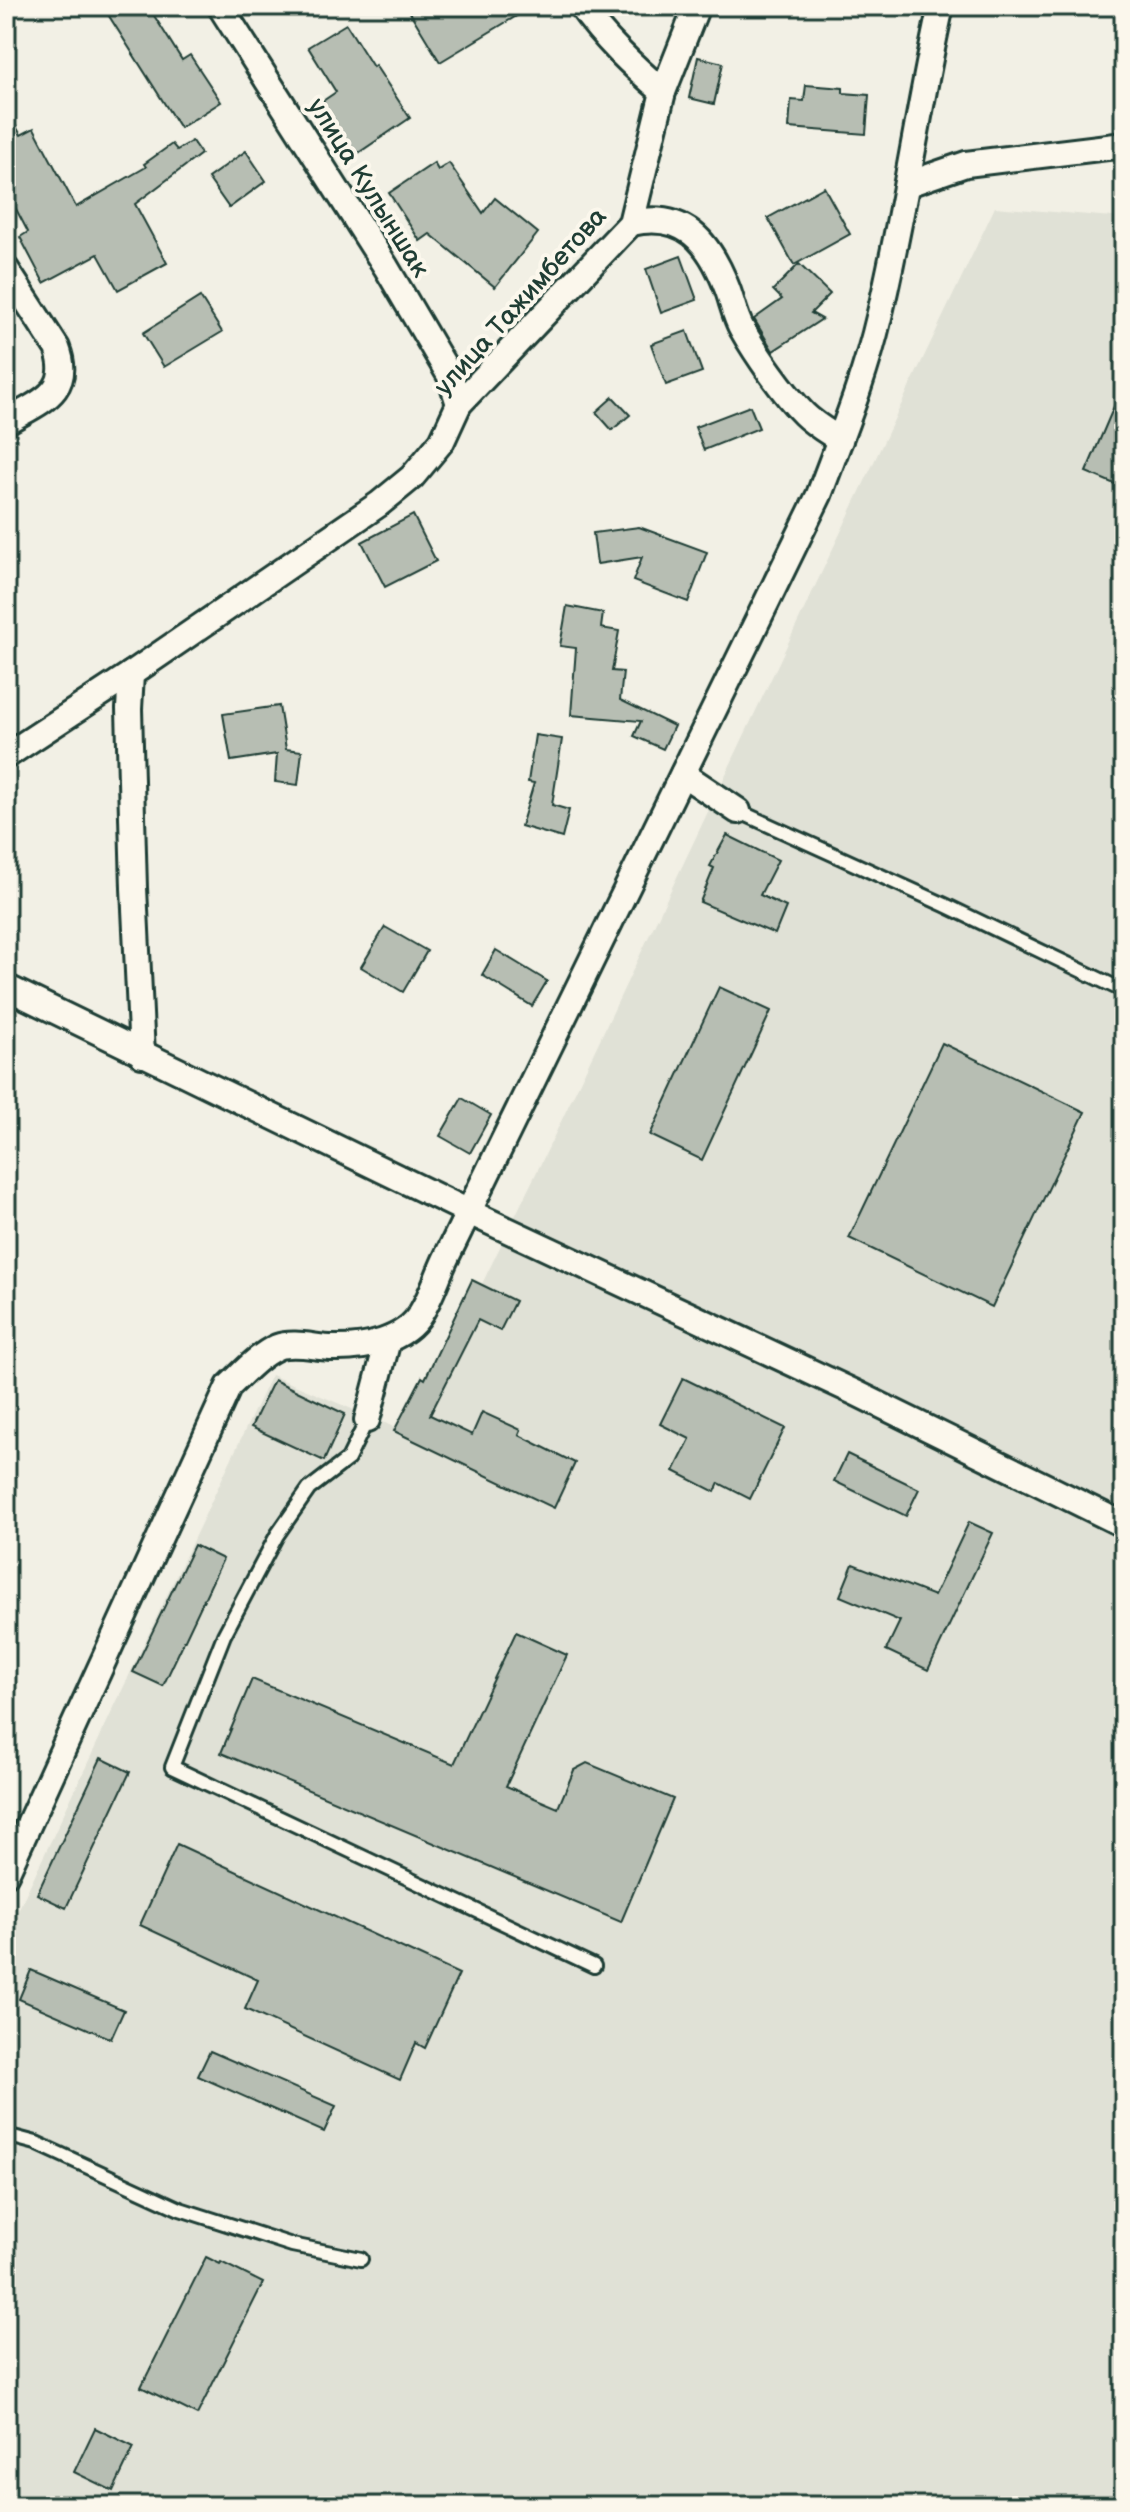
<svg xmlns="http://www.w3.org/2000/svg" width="1130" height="2512" font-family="'Balsamiq Sans',sans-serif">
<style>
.built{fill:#e0e1d6}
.building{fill:#b7beb3;stroke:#1f3d34;stroke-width:2}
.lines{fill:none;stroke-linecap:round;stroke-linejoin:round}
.lane-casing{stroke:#1f3d34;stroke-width:18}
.street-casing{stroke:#1f3d34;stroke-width:30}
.lane{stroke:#fbf7ec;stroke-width:12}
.street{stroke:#fbf7ec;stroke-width:24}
.labels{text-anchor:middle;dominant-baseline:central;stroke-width:8;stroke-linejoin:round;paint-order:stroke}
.street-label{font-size:26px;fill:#1f3d34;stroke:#fbf7ec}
</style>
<rect width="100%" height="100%" fill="#f2f0e5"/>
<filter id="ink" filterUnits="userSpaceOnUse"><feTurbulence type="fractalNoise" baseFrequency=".0125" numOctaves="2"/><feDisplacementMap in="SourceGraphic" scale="16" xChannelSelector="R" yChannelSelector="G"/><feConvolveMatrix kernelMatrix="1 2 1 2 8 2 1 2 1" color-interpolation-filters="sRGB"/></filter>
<g filter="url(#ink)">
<path class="built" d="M 995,207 L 1124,218 L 1124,2506 L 6,2506 L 6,1936 L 271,1375 L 409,1433 L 547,1151 Z"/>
<g class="building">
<path d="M 124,6 L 148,6 L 182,60 L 190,55 L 221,102 L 180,128 L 109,16 Z"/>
<path d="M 406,6 L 533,6 L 440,62 Z"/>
<path d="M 346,24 L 373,67 L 375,65 L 410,118 L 348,160 L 314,107 L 336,92 L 308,47 Z"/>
<path d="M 698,57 L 723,63 L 714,104 L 689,98 Z"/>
<path d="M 806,85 L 843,88 L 843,93 L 869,95 L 866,134 L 789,128 L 791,100 L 804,101 Z"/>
<path d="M 6,109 L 21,135 L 34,128 L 76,207 L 146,167 L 144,164 L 172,144 L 177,150 L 192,141 L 201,154 L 135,204 L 167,263 L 118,290 L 98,254 L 44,283 L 20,237 L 28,232 L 6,190 Z"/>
<path d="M 246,151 L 266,181 L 229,208 L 208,178 Z"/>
<path d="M 434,163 L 438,170 L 449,163 L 483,213 L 495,198 L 538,233 L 495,287 L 430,234 L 420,241 L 389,193 Z"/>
<path d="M 824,187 L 850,234 L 794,265 L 768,218 Z"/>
<path d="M 681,256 L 697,300 L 661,313 L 646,269 Z"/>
<path d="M 799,264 L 830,294 L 811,313 L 822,319 L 773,351 L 754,319 L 782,299 L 773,290 Z"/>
<path d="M 200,297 L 222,332 L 164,367 L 143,333 Z"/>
<path d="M 687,331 L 702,372 L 666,385 L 651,344 Z"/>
<path d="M 1124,383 L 1124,488 L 1086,472 Z"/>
<path d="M 613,397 L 630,415 L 612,430 L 596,412 Z"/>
<path d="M 750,406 L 759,428 L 704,450 L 695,427 Z"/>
<path d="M 413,515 L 436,561 L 385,587 L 362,542 Z"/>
<path d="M 639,527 L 707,552 L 688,602 L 633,581 L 642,557 L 597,564 L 593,533 Z"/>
<path d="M 567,606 L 603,613 L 601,628 L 619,631 L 612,671 L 623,672 L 620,700 L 674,726 L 663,749 L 634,736 L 641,721 L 571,715 L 576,648 L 560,646 Z"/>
<path d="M 279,706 L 286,749 L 302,751 L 298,785 L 275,782 L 277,754 L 231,761 L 223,714 Z"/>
<path d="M 535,735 L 562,739 L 552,805 L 569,810 L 562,838 L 521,826 L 534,783 L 528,782 Z"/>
<path d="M 727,835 L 778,860 L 760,895 L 786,907 L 775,934 L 700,902 L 714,868 L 710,866 Z"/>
<path d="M 385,927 L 427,951 L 403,992 L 361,967 Z"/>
<path d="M 496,950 L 547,981 L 532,1006 L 482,975 Z"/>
<path d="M 719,987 L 771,1011 L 702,1160 L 650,1135 Z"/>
<path d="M 942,1043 L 1085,1112 L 992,1307 L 849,1238 Z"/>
<path d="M 462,1098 L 491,1115 L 470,1153 L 440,1136 Z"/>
<path d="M 472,1280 L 515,1301 L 500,1331 L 478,1320 L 430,1415 L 472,1435 L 482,1412 L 521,1430 L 519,1435 L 575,1463 L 554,1508 L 394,1431 L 422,1377 L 425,1379 Z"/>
<path d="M 683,1378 L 785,1428 L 750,1499 L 719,1483 L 715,1492 L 674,1471 L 690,1439 L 660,1424 Z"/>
<path d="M 274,1380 L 345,1414 L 324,1461 L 251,1427 Z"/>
<path d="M 847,1454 L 919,1489 L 906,1516 L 834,1481 Z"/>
<path d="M 969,1522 L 993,1533 L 928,1670 L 886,1650 L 900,1621 L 840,1596 L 853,1564 L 934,1596 Z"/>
<path d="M 194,1545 L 223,1559 L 163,1686 L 133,1672 Z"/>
<path d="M 516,1632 L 567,1655 L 506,1786 L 558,1808 L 574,1770 L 587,1763 L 673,1799 L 621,1922 L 221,1753 L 252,1679 L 454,1764 Z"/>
<path d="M 101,1758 L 130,1772 L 66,1908 L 37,1894 Z"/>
<path d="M 177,1844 L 459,1974 L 425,2048 L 416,2043 L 400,2080 L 245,2009 L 258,1980 L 140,1925 Z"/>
<path d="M 31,1970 L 124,2010 L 111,2039 L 19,1999 Z"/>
<path d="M 210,2051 L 336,2106 L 324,2132 L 198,2076 Z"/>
<path d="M 206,2257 L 220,2264 L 221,2262 L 263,2283 L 197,2415 L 141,2387 Z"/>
<path d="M 95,2428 L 134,2447 L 113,2491 L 74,2472 Z"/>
</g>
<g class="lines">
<defs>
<g id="lane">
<path d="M 738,811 L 945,905 L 1124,991"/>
<path d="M 367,1420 L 348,1459 L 309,1489 L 277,1535 L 224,1635 L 172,1767 L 594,1966"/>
<path d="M 6,2135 L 36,2143 L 180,2209 L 292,2245 L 361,2259"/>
</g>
<g id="street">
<path d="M 220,6 L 386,267 L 450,376 L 459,404"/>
<path d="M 581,6 C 604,39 633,66 663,92"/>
<path d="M 908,184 L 966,164 L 1124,145"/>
<path d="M 631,223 C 684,211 709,241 727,288 C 732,301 735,317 742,329 C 756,354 784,394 804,414 C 814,424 828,432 840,440"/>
<path d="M 6,269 L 57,348 C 74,393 38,402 6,422"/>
<path d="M 131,674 L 129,709 L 134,888 L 142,1055"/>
<path d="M 6,756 L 131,674 L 379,504 L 412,477 L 442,441 L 459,404 L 631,223 L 663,92 L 697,6"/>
<path d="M 683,774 L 738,811"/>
<path d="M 6,987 L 469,1212 L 856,1393 L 1124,1525"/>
<path d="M 367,1420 L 388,1340"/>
<path d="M 6,1874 L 229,1386 C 243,1373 259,1355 277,1347 C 294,1341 316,1348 333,1348 C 364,1349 405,1341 421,1313 C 432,1295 438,1274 447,1256 L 819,495 C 841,436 865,378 879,317 C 904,214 918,109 941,6"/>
</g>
</defs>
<use href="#lane" class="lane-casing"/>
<use href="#street" class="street-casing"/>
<use href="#lane" class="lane"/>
<use href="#street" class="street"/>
</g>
</g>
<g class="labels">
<g class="street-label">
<text transform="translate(368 188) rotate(58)">улица Кулыншак</text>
<text transform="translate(521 302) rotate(-48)">улица Тажимбетова</text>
</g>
</g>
<rect width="1130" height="2512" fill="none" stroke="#fbf7ec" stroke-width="32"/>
<rect x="16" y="16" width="1098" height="2480" fill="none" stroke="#1f3d34" stroke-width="3" filter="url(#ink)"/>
</svg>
